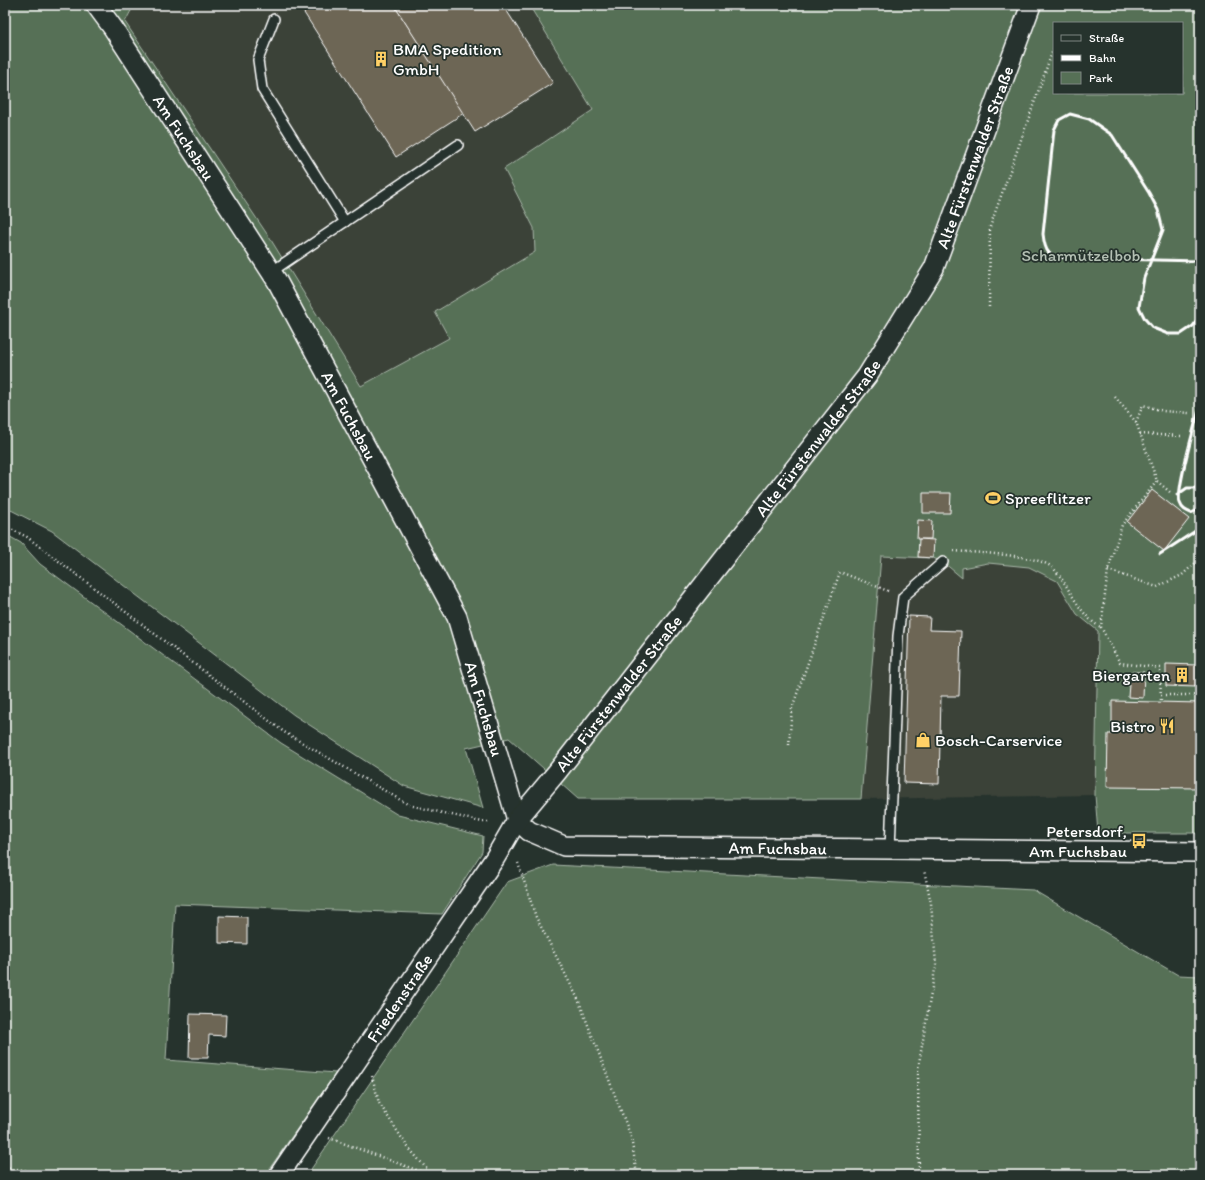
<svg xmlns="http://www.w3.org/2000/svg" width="1205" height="1180" font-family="Itim,sans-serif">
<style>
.built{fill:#3b4239}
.green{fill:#567056;stroke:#aab8aa;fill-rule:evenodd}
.building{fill:#6d6655;stroke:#fff}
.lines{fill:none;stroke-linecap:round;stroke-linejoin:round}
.lane-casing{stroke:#fff;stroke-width:12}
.street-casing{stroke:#fff;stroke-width:22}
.path{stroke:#fff;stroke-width:2.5;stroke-dasharray:1 3;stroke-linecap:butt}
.lane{stroke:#26332d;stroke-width:9}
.street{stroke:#26332d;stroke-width:19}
.rail{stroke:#fff;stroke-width:3}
.labels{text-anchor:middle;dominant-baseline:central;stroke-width:3.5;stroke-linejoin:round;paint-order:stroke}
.poi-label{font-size:17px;fill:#fff;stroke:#26332d;text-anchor:start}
.street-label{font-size:17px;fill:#fff;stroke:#26332d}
.park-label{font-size:17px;fill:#b3bfb3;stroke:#26332d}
</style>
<rect width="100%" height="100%" fill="#26332d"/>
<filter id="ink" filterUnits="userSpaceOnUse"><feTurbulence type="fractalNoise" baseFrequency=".025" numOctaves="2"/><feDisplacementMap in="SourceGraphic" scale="8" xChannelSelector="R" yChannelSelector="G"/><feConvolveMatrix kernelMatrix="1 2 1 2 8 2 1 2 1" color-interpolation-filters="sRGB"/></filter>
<g filter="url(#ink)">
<g class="built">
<path d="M 134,5 L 529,5 L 593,110 L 504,169 L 534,228 L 535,252 L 435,312 L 449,338 L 361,386 L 271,240 L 125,22 Z"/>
<path d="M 949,310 L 1098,631 L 1095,795 L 861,799 L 890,440 Z"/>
</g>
<g class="green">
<path d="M 5,5 L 134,5 L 125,22 L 271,240 L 361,386 L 449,338 L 435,312 L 535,252 L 534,228 L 504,169 L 593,110 L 529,5 L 1200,5 L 1200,833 L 1098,833 L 1095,795 L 1098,631 L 1077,614 L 1057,581 L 1029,567 L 988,563 L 962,568 L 962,578 L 943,562 L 933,558 L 881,556 L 861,799 L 578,799 L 509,738 L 466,748 L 483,808 L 404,786 L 294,715 L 52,531 L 5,507 ZM 1054,23 L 1182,23 L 1182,93 L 1054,93 Z"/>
<path d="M 5,534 L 21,543 L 40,564 L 281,743 L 398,815 L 483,836 L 482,852 L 442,914 L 175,904 L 166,1060 L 336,1073 L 265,1175 L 5,1175 Z"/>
<path d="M 553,865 L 1033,890 L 1178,975 L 1200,976 L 1200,1175 L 307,1175 L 507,882 Z"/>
</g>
<g class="building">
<path d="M 299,5 L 394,5 L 464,113 L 396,157 Z"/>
<path d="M 394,5 L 503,5 L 553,83 L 475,132 Z"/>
<path d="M 1152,490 L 1189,519 L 1164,551 L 1127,522 Z"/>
<path d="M 923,493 L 951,493 L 950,513 L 923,513 Z"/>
<path d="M 918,520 L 932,521 L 931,539 L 917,539 Z"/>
<path d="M 919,539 L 934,540 L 933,558 L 918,557 Z"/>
<path d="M 909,616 L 930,617 L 929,630 L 961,631 L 959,696 L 941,696 L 939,784 L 904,783 Z"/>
<path d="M 1166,664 L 1197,665 L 1197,687 L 1166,686 Z"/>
<path d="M 1130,672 L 1144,672 L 1143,698 L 1128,697 Z"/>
<path d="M 1112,701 L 1200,703 L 1200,788 L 1107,787 L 1108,734 L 1112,734 Z"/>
<path d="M 219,916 L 247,917 L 247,944 L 219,943 Z"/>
<path d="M 190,1014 L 226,1015 L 225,1036 L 209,1035 L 208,1058 L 189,1058 Z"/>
</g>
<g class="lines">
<defs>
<g id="lane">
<path d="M 274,19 L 258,60 L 262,89 L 345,222"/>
<path d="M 271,272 L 458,145"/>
<path d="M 890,850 L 898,636 L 903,597 L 943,562"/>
</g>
<g id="street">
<path id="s1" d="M 96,5 L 113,28 L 277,281 L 457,617 L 517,820 L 529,831 L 564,846 L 1200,852"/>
<path id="s2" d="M 279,1175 L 495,858 L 517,820 L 557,772 L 867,376 L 934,268 L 1031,5"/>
</g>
</defs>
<use href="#lane" class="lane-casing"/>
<use href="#street" class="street-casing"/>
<g class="path">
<path d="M 989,307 L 990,227 L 1054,47"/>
<path d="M 1115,397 L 1136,422 L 1157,481 L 1122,525 L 1108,570 L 1101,627 L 1120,663 L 1160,668 L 1161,702"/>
<path d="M 1136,422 L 1143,405 L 1163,411 L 1189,413"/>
<path d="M 1140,434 L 1182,436"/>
<path d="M 1157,481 L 1171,493"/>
<path d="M 5,526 L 27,537 L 284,732 L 409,805 L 482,822 L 491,822"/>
<path d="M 954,551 C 976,553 1038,554 1053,568 C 1068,583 1080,618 1101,627"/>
<path d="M 1108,570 L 1157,587 L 1182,575 L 1200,559"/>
<path d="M 1161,695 L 1200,695"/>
<path d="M 789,745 L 792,708 L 840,572 L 888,591"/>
<path d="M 518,863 L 536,917 L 578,999 L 631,1137 L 637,1175"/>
<path d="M 372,1076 L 379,1103 L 407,1146 L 432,1175"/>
<path d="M 329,1138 L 430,1175"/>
<path d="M 5,1167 L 51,1175"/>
<path d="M 919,1175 L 918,1069 L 936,964 L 931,903 L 924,870"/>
</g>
<use href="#lane" class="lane"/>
<use href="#street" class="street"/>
<g class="rail">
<path d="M 1200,261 L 1067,258 C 1048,257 1045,252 1043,234 L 1054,130 L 1059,120 L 1070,114 L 1089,119 L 1112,135 L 1149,193 L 1158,210 L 1163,230 L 1144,278 L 1139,307 L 1145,319 L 1153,328 L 1168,334 L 1181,334 L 1193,326 L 1200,317"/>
<path d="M 1200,405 C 1196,422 1175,492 1180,503 C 1182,509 1186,511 1191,513 L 1200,509"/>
<path d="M 1177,495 L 1187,488 L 1196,488 L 1200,492"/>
<path d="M 1160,554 L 1200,528"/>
</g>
</g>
</g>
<defs>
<symbol id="building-bare" viewBox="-9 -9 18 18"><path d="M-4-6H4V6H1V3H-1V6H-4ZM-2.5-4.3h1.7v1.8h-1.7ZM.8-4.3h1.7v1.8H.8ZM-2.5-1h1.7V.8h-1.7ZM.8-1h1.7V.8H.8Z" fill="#ffd166" stroke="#26332d" stroke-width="2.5" paint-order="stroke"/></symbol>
<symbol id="stadium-bare" viewBox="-9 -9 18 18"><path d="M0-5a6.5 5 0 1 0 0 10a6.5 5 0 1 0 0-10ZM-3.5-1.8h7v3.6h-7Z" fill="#ffd166" stroke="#26332d" stroke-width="2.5" paint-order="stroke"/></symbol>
<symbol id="restaurant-bare" viewBox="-9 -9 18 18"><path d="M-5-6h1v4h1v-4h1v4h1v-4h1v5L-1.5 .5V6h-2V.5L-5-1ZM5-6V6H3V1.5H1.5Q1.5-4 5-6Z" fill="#ffd166" stroke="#26332d" stroke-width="2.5" paint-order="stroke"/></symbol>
<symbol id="shop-bare" viewBox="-9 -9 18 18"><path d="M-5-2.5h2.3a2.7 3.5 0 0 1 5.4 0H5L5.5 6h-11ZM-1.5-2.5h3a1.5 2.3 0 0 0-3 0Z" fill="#ffd166" stroke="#26332d" stroke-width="2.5" paint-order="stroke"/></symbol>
<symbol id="bus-bare" viewBox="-9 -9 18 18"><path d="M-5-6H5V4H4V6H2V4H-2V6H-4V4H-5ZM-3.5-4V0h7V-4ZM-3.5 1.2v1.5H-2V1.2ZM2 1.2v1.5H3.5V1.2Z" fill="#ffd166" stroke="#26332d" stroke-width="2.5" paint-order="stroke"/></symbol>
</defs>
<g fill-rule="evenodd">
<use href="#building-bare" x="370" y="48" width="22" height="22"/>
<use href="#stadium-bare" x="982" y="487" width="22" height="22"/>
<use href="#building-bare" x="1171" y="664" width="22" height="22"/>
<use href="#restaurant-bare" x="1156" y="715" width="22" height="22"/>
<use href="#shop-bare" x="912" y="729" width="22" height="22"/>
<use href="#bus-bare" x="1128" y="830" width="22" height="22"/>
</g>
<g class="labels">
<g class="poi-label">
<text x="393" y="49">BMA Spedition<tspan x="393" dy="20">GmbH</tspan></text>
<text x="1005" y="498">Spreeflitzer</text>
<text x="1170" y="675" text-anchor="end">Biergarten</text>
<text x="1155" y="726" text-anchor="end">Bistro</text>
<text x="935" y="740">Bosch-Carservice</text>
<text x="1127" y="831" text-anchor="end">Petersdorf,<tspan x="1127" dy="20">Am Fuchsbau</tspan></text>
</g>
<g class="street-label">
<text stroke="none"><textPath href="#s1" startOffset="159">Am Fuchsbau</textPath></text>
<text stroke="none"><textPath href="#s2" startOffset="1238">Alte Fürstenwalder Straße</textPath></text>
<text stroke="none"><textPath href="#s1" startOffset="483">Am Fuchsbau</textPath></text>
<text stroke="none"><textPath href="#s2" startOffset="914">Alte Fürstenwalder Straße</textPath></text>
<text stroke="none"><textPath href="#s2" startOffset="590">Alte Fürstenwalder Straße</textPath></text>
<text stroke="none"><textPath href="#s1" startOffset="807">Am Fuchsbau</textPath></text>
<text stroke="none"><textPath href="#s1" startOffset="1191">Am Fuchsbau</textPath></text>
<text stroke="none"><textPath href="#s2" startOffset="214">Friedenstraße</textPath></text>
</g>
<g class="park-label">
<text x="1081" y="255">Scharmützelbob</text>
</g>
</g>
<rect width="1205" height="1180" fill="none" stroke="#26332d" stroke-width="20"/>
<rect x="10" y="10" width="1185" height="1160" fill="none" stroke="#fff" stroke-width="1.5" filter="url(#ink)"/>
<rect x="1053" y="22" width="130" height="72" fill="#26332d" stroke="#7d8581"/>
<rect x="1061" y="35" width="20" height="6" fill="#26332d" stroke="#7d8581"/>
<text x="1089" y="42" font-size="12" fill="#ffffff">Straße</text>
<rect x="1061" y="55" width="20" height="6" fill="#ffffff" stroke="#7d8581"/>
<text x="1089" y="62" font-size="12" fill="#ffffff">Bahn</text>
<rect x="1061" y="72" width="20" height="12" fill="#567056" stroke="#7d8581"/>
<text x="1089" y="82" font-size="12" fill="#ffffff">Park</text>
</svg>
